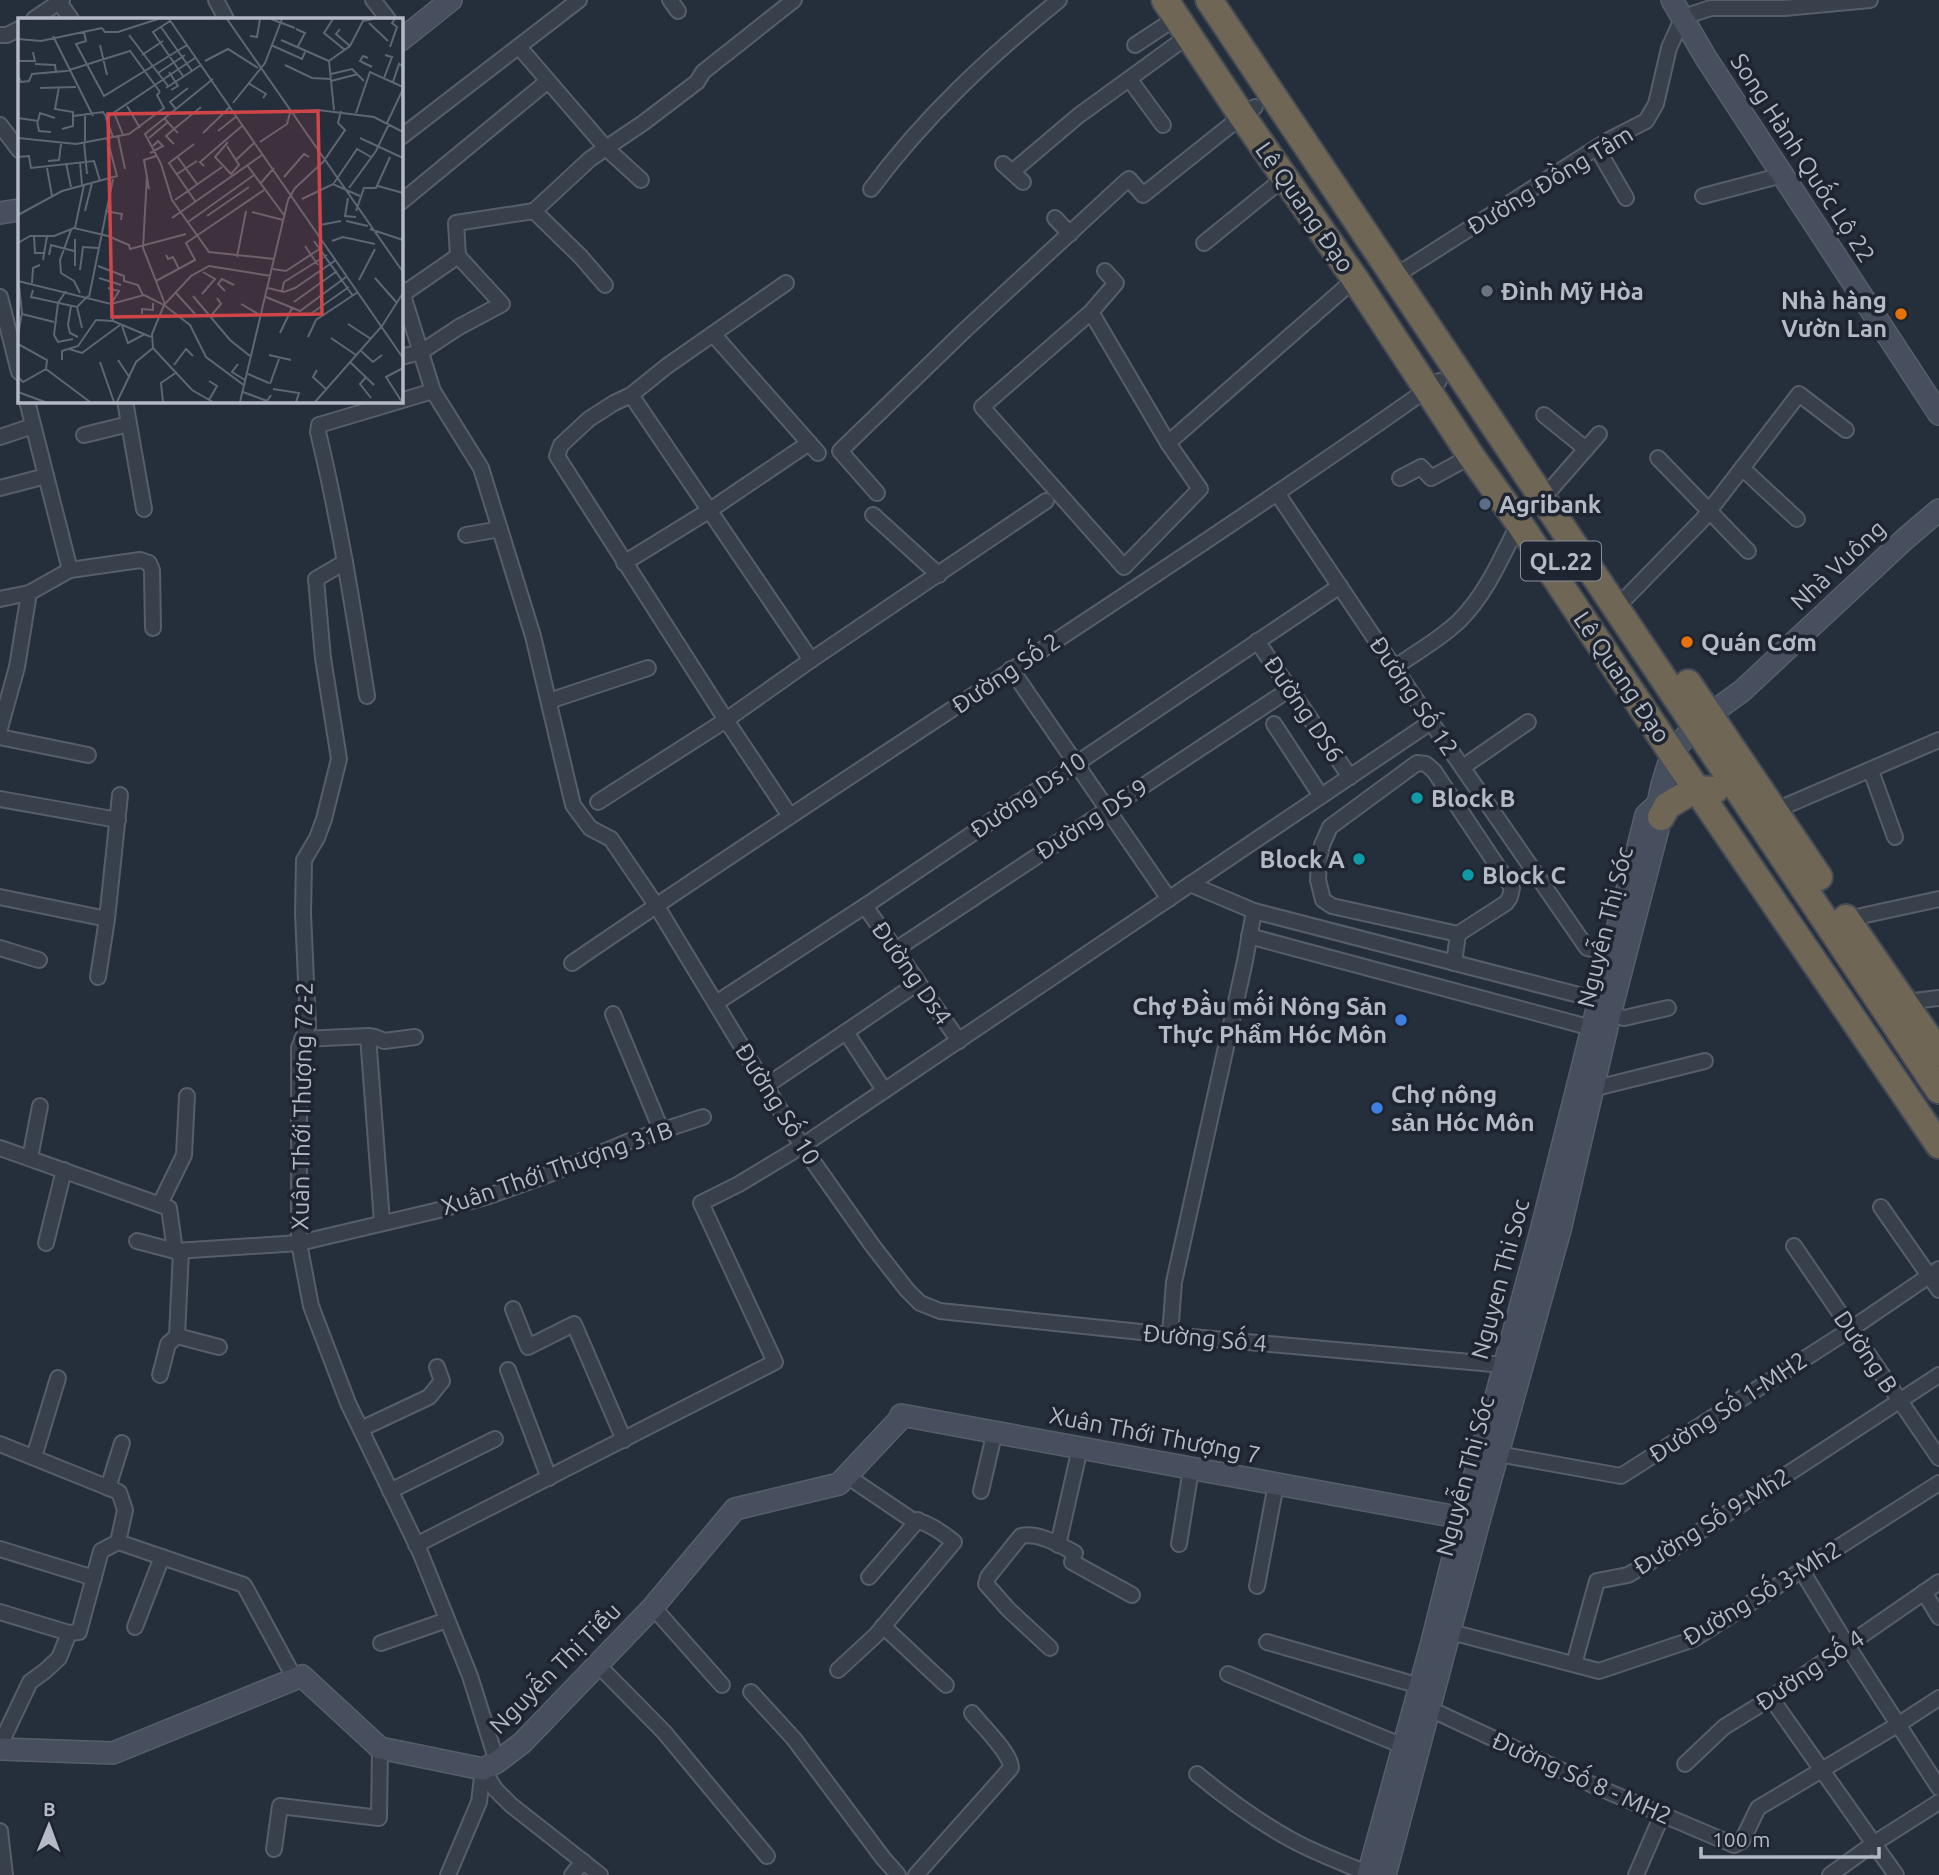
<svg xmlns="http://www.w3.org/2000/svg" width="1939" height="1875" font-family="Ubuntu,sans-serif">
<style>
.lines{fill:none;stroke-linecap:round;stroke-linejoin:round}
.street-casing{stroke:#575e69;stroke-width:18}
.secondary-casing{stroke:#575e69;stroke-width:24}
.highway-casing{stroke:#444b56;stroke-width:30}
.street{stroke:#38404b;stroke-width:14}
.secondary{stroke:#474f5e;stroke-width:21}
.highway{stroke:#706656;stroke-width:26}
.worship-dot{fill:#6b7280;stroke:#1e2530;stroke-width:2.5}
.food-dot{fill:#e8710a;stroke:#1e2530;stroke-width:2.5}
.service-dot{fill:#5c6f8a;stroke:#1e2530;stroke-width:2.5}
.culture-dot{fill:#0f9aa8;stroke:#1e2530;stroke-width:2.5}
.shop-dot{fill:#3f7fe0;stroke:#1e2530;stroke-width:2.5}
.labels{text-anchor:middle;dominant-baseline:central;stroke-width:7;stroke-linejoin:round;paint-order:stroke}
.shield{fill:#1e2530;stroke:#878e99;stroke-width:2}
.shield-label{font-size:23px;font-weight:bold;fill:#b4bbc6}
.street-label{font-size:24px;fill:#b4bbc6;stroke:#1e2530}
.poi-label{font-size:24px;font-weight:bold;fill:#b4bbc6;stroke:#1e2530;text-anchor:start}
.inset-road{fill:none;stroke:#5e6673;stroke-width:2}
.view{fill:#cf4548;fill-opacity:0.15;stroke:#cf4548;stroke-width:3.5}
.inset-edge{fill:none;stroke:#b4bbc6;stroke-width:3.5}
</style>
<rect width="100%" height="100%" fill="#252e3b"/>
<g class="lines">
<defs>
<g id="street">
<path d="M 216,0 L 226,19"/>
<path d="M 373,0 L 388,19"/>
<path d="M 670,0 L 678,11"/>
<path d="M 59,2 L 71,19"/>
<path d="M 34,19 L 62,0"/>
<path d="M 0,35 L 7,35 L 19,29"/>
<path d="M 1135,45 L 1176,18"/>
<path d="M 519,47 L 606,148 L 590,159 L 534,211 L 581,257 L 605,285"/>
<path d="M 1130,80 L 1163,125"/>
<path d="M 0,125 L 19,150"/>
<path d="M 401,137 L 579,0"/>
<path d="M 1597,148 L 1626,198"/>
<path d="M 1003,164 L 1023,182"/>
<path d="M 1012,172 L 1078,116 L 1188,36"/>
<path d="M 641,180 L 606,148 L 643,123 L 697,82 L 703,72 L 794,0"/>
<path d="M 871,189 C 924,117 990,56 1059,0"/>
<path d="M 1703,196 L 1783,175"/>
<path d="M 401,202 L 548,81"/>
<path d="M 1055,218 L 1070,234"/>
<path d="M 1204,243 L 1284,178"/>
<path d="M 458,256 L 456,223 L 534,211"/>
<path d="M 1395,276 L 1607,141 L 1646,121 L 1656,104 L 1669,48 L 1683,17 L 1711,8 L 1784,8 L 1870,0"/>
<path d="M 786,283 L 667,366 L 631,395 L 614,403 L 589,419 L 561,445 L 557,456 L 726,720 L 790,816"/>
<path d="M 401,289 L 433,391 L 481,468 L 533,636 L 573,805 L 590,828 L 611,839 L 656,905 L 802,1146 L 872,1245 L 907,1290 L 920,1303 L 940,1311 L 1170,1335 L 1504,1365"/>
<path d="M 0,297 L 19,372"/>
<path d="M 1091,312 L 1168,443 L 1200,489 L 1124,567 L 982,407 L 1091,312 L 1116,283 L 1105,271"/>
<path d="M 713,334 L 818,453"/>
<path d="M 401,357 L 421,352 L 459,327 L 502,304 L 458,256 L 403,294"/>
<path d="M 631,395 L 811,660"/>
<path d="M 125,401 L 144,509"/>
<path d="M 1544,415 L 1586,449"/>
<path d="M 84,435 L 129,424"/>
<path d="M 0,437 L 33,426"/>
<path d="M 1168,443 L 1355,279"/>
<path d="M 1658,458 L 1748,551"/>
<path d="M 1742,468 L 1797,519"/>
<path d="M 1400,478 L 1421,467 L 1431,478 L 1471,456"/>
<path d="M 0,488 L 46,476"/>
<path d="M 877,493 L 840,451 L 964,331 L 1123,184 L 1129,179 L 1143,195 L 1242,116 L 1255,107"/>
<path d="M 1277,493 L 1431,722 L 1587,948 L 1610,953"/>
<path d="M 1544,497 L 1599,434"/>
<path d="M 873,515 L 939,575"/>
<path d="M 466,535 L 500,529"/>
<path d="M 345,562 L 316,579 L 323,658 L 339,759 L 324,819 L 317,838 L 304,860 L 303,913 L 308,1026 L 299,1048 L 299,1243 L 311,1306 L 348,1403 L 420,1552 L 470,1676 L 497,1762"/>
<path d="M 624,563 L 710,510 L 809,443"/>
<path d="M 70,570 L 140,560 L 149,563 L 152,570 L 153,628"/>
<path d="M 0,599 L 29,593 L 70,570 L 27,401"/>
<path d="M 1617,607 L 1703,519 L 1799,394 L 1846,430"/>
<path d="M 1257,641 L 1350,777"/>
<path d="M 1394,668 C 1416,652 1441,639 1460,620 C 1487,593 1502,556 1519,523"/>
<path d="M 1011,669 L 1169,899"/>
<path d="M 367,696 C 353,607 339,519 318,432 L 319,425 L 433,391"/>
<path d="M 549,701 L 648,668"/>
<path d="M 1274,724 L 1321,796"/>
<path d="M 0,728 L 17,667 L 29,593"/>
<path d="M 0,737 L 88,755"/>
<path d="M 1417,763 L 1426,764 L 1434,771 L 1512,888 L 1510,897 L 1506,903 L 1458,934 L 1332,906 L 1323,900 L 1318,880 L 1319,860 L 1322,845 L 1330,827 Z"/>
<path d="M 1463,767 L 1528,722"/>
<path d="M 1871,771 L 1895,837"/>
<path d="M 0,799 L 118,820"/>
<path d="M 598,802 L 726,720 L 811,660 L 1046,501"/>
<path d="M 1776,810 L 1939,740"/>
<path d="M 1190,884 L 1254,911 L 1598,1000"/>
<path d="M 0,897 L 107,919 L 98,977"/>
<path d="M 865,906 L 959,1041"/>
<path d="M 107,919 L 120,795"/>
<path d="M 1849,923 L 1861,916 L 1939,899"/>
<path d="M 1249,936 L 1592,1028"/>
<path d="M 0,948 L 39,960"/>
<path d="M 895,950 L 1290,689"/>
<path d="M 572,963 C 859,766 1154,582 1439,381"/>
<path d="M 1454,963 L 1458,934"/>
<path d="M 1905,1002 L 1939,998"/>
<path d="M 716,1003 L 865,906 L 1340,586"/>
<path d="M 613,1014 L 662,1132"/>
<path d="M 1610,1014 L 1624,1018 L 1668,1008"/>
<path d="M 846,1032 L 884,1090"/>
<path d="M 368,1036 L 382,1222"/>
<path d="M 302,1039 L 368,1036 L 375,1037 L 384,1041 L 415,1037"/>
<path d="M 766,1086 L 918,983"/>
<path d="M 1592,1089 L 1705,1061"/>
<path d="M 0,1148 L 169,1208 L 175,1251 L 299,1243 L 435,1211 L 489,1196 L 550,1174 L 627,1142 L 703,1117"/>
<path d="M 30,1158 L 40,1106"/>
<path d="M 160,1204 L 184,1155 L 187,1096"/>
<path d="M 1881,1207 L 1939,1290"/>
<path d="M 137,1241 L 175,1251"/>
<path d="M 46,1243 L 64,1170"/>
<path d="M 1794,1246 L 1939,1458"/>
<path d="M 181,1251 L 177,1336 L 219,1347"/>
<path d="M 513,1309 L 528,1347 L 574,1324 L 624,1440"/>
<path d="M 1170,1335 L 1174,1282 L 1245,961 L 1254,911"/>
<path d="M 508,1370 L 549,1478"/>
<path d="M 160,1375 L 168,1344 L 177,1336"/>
<path d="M 361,1429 L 429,1397 L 442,1381 L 437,1367"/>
<path d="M 0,1444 L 119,1492 L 125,1510 L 118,1542 L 244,1585 L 295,1679"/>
<path d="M 1498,1454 L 1621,1476 L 1851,1329 L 1939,1269"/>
<path d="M 34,1457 L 58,1378"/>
<path d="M 108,1488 L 122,1443"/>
<path d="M 390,1491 L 495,1439"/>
<path d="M 981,1491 L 995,1431"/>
<path d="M 1179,1544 L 1191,1469"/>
<path d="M 416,1545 L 775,1362 L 701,1203 L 739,1184 L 802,1146 L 1431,722"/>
<path d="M 1058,1545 L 1080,1448"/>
<path d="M 0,1549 L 94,1578"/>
<path d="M 1802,1571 L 1847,1645 L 1939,1788"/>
<path d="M 869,1577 L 918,1520"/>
<path d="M 1257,1586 L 1276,1484"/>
<path d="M 1924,1592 L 1939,1617"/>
<path d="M 653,1607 L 722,1685"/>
<path d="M 0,1612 L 69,1633 L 59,1658 L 45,1671 L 30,1682 L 0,1745"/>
<path d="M 883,1626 L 946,1685"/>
<path d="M 135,1627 L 162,1557"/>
<path d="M 1451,1632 L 1599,1671 L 1694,1639 L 1939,1483"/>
<path d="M 69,1633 L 79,1632 L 101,1551 L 118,1542"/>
<path d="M 1267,1642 L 1420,1686"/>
<path d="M 381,1643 L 447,1620"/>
<path d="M 1050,1648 L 1008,1609 L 986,1584 L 988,1577 L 1021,1536 C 1038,1532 1060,1545 1075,1553 L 1072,1562 L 1132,1595"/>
<path d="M 1574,1664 L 1597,1581 L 1628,1575 L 1679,1545 L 1939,1375"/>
<path d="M 598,1665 L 664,1732 L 767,1856"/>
<path d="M 838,1670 L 876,1635 L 954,1542 C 943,1533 927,1521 912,1520 L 847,1476"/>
<path d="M 1228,1674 L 1403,1746"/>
<path d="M 751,1692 L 794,1739 L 883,1858 L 898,1875"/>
<path d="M 1771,1698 L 1896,1875"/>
<path d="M 1430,1709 L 1595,1786 L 1734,1845 L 1742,1841 L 1758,1808 L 1899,1724 L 1939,1698"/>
<path d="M 1685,1764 L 1724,1727 L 1771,1698 L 1939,1582"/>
<path d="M 483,1769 L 495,1789 L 511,1805 L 600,1875"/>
<path d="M 1197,1774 C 1226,1798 1256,1820 1290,1839 C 1315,1853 1343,1863 1369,1874"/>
<path d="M 0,1831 L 5,1875"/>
<path d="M 274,1849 L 280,1806 L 379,1818 L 380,1748"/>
<path d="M 448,1875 L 479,1802 L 483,1769"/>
<path d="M 572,1875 L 583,1861"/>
<path d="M 916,1875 L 1011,1768 C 1011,1753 982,1726 972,1713"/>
<path d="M 1636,1875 L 1662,1815"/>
<path d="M 1830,1875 L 1873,1844 L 1939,1802"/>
</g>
<g id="secondary">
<path d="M 1672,0 L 1706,58 L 1939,414"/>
<path d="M 401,40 L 451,0"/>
<path d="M 0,213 L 19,210"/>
<path d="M 0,1749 L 113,1753 L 302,1676 L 380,1748 L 483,1769 L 497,1762 L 522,1743 L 653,1607 L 735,1509 L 839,1484 L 899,1420 L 901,1415 L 1479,1521"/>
<path d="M 1368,1875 L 1431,1646 L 1463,1518 L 1542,1227 L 1646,815 L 1658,804"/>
<path d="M 1385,1875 L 1479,1521 L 1560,1230 L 1610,1014 L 1661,817 L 1658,804 L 1662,785 L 1672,753 L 1695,725 L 1742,691 L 1905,539 L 1939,510"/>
</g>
<g id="highway">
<path d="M 1165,0 L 1242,116 L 1355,279 L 1471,456 L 1519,523 L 1672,753 L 1939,1145"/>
<path d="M 1209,0 L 1939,1090"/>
<path d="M 1688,683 L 1819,877"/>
<path d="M 1661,817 L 1667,806 L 1687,794 L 1697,789 L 1715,790"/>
<path d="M 1846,918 L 1939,1053"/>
</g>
</defs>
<use href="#street" class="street-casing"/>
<use href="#secondary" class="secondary-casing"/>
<use href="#highway" class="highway-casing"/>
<use href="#street" class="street"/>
<use href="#secondary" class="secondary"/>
<use href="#highway" class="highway"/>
</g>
<circle class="worship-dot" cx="1487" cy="291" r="7"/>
<g class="food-dot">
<circle cx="1901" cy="314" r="7"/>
<circle cx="1687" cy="642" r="7"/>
</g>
<circle class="service-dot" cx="1485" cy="504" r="7"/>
<g class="culture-dot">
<circle cx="1417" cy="798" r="7"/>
<circle cx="1359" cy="859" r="7"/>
<circle cx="1468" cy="875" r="7"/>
</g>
<g class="shop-dot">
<circle cx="1401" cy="1020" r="7"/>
<circle cx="1377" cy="1108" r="7"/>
</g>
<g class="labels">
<rect class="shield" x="1521" y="541.5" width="80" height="39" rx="5"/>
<g class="shield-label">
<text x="1561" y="561">QL.22</text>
</g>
<g class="street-label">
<text transform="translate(1803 158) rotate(57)">Song Hành Quốc Lộ 22</text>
<text transform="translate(1550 180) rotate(-31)">Đường Đồng Tâm</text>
<text transform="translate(1305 207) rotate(55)">Lê Quang Đạo</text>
<text transform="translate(1838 565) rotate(-43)">Nhà Vuông</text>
<text transform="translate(1006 673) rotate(-34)">Đường Số 2</text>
<text transform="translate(1622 677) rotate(56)">Lê Quang Đạo</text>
<text transform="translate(1414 696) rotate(56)">Đường Số 12</text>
<text transform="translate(1304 709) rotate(56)">Đường DS6</text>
<text transform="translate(1028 795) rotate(-34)">Đường Ds10</text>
<text transform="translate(1092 819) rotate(-33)">Đường DS 9</text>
<text transform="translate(1605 927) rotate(-76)">Nguyễn Thị Sóc</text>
<text transform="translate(912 973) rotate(55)">Đường Ds4</text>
<text transform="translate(778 1104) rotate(58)">Đường Số 10</text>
<text transform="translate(302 1106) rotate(-89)">Xuân Thới Thượng 72-2</text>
<text transform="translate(557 1168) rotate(-19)">Xuân Thới Thượng 31B</text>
<text transform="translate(1500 1279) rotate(-75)">Nguyen Thi Soc</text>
<text transform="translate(1205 1338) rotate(5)">Đường Số 4</text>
<text transform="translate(1866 1352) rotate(56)">Dường B</text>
<text transform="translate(1728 1407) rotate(-33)">Đường Số 1-MH2</text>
<text transform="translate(1155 1435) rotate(11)">Xuân Thới Thượng 7</text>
<text transform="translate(1465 1476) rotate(-75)">Nguyễn Thị Sóc</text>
<text transform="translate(1712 1521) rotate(-32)">Đường Số 9-Mh2</text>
<text transform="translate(1762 1593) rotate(-31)">Đường Số 3-Mh2</text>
<text transform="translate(555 1668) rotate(-45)">Nguyễn Thị Tiểu</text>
<text transform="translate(1810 1670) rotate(-34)">Đường Số 4</text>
<text transform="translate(1582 1778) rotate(24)">Đường Số 8 - MH2</text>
</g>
<g class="poi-label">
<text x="1501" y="291">Đình Mỹ Hòa</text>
<text x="1887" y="300" text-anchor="end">Nhà hàng<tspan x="1887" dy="28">Vườn Lan</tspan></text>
<text x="1499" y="504">Agribank</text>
<text x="1701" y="642">Quán Cơm</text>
<text x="1431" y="798">Block B</text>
<text x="1345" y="859" text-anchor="end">Block A</text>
<text x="1482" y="875">Block C</text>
<text x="1387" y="1006" text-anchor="end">Chợ Đầu mối Nông Sản<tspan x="1387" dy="28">Thực Phẩm Hóc Môn</tspan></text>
<text x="1391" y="1094">Chợ nông<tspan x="1391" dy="28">sản Hóc Môn</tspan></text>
</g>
</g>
<g transform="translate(18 18)">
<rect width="385" height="385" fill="#252e3b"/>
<path class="inset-road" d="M 151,1 L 385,340M 209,1 L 385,254M 253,1 L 277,10M 315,1 L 306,15 L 327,32M 152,3 L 135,14 L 165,58M 351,5 L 370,23M 143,9 L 174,53M 84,10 L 87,14 L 100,14 L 140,1M 278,11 L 287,15 L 279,30M 322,11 L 318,16 L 332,28M 66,14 L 68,23 L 58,26 L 86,78 L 169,27M 111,17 L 150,68M 35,18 L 75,98M 232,18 L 239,19 L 242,1M 0,21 L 23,23 L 84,10M 263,22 L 311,43M 82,27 L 89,57M 253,27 L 284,41 L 287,34M 372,29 L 379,9 L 374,5 L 377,1M 124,37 L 145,23M 350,40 L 345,38 L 342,43 L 354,49M 0,43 L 17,43 L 15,34M 187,43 L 210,31 L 240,50M 17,46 L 37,47 L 38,54M 267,47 L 294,60 L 313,61M 151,54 L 160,68 L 153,72M 140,55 L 167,37M 313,56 L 334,51 L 346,63M 0,58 L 3,64 L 11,63 L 14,56 L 48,53 L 112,33 L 142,74M 366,60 L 374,39 L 367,37M 195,61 L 127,116 L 143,146 L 154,182 L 191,234 L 256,241M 313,63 L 340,56M 375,64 L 381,46 L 385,48M 230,65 L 248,76 L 245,80M 41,69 L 37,91 L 55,94 L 55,98 L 85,94 L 89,100M 22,70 L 58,69M 148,70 L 183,47M 215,85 L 247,45 L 264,1M 109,88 L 122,110M 158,91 L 152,84 L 170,70M 316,92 L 311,43 L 332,28 L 345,3 L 355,1M 338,95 L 352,54 L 385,69M 97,97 L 105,117M 67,98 L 67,123M 0,100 L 20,103 L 22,95 L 37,100M 147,101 L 156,111 L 148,118 L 156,126M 19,103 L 21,113 L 33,114M 369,105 L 385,71M 44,111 L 55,108 L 55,98M 200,113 L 219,98M 160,115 L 156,111 L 183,89M 185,115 L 212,89M 100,118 L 107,151M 95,119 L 88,100 L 177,40M 0,120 L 58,126 L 111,116 L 146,90 L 139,77 L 142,74M 131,120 L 150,104M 342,120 L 385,140M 66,124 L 69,156M 242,124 L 269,106 L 272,95 L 300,92 L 356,99 L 385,114M 176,126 L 151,145 L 177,183M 209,128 L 221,147 L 213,156 L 197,139 L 210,124M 132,135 L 145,128 L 140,123 L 135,128M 159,138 L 179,166M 0,139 L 11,138 L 13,150 L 76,143 L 82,163M 218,142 L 236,125M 30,143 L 41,142 L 43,126M 62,144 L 64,167M 48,145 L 53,169M 229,147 L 266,197M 186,148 L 182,144 L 224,108M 29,150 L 34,178M 159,156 L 179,143M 129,157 L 125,230 L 147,286M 266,159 L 286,136 L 291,139M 316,165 L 339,131 L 353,139M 242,166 L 256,150M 360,168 L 385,175M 277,170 L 305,144 L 327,112 L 320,105 L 323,93M 331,170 L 358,133 L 371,106M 131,171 L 126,142 L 138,138M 330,180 L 327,198 L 338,199M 284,181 L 315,166 L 342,178M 157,182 L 204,149M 67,193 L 74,165M 87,193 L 104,196 L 103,202M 338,193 L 346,170 L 358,170 L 372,139M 234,194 L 265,202M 0,197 L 44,173 L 99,158 L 89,120M 189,198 L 231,169M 154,200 L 244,137M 328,203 L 350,208M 170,204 L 236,157M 302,207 L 323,203M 57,210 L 66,167M 352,211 L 385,222M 53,212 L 42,242 L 43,255 L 56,263 L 62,275M 16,218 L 17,235 L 26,235M 296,223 L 335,278M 314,223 L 325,219 L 357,226M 0,225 L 12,218 L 36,218 L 56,210 L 90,218 L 111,227 L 112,231 L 168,216M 287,228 L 300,247M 31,237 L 33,227 L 56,233M 148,237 L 150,241 L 155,239 L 161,251M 219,239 L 228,193M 25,242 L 29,218M 57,248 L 57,221M 80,248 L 106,258 L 106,263 L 120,267 L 125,277M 255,251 L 268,253 L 303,230M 62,252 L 65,229 L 80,230M 0,258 L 4,295 L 0,317M 81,260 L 103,267M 357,260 L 379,285M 341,262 L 357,231M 0,263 L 93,286 L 126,277 L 146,287 L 173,258 L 191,248 L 253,258M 138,263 L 177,242 L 168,225 L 246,172M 14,265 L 15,250 L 22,247M 90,270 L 101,273 L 93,286M 250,270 L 266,274 L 277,270 L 318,242M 15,272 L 13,279 L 59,289 L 70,278M 48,273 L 40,285 L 36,317 L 40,324 L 55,321M 207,273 L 200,266 L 204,261 L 216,267M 264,273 L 266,264 L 309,237M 158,275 L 177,296M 184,276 L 197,261 L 185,254M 175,278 L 212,322 L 232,338M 71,279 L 95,161M 248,279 L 282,293 L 328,259M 276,284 L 319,253M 93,286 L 95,303 L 133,319M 223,286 L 242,297M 53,288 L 50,307 L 52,315 L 60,319M 59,289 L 64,310M 4,296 L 36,304M 124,296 L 124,291 L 135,292 L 135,285M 291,297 L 331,269M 192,299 L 203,286 L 199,280M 330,306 L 353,321M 104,308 L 110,325 L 127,316M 262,315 L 274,290M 290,319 L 298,302 L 340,274M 313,320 L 338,337M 0,326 L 29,342 L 28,351M 51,331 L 64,335 L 102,307M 342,332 L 355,344 L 364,337M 251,337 L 273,342M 44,342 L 44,333 L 60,328 L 78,302 L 95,303M 100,342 L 112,360M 82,344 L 96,384M 332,344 L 356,367M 220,346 L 214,354 L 227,362M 156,347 L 168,331 L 175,338M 28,351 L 72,384M 299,352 L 295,359 L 308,371M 230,356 L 251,365M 0,359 L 5,364 L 28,351M 348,359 L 342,366 L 353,380M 191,363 L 199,368 L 191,382M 252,366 L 261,341M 255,371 L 281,375 L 278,384M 0,374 L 27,384M 225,374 L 249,383 L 253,377M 99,384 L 118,344 L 135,330M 145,384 L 143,365 L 159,354M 195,384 L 174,372 L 135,330 L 134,316 L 146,287 L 172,307 L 188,339 L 227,368M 222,384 L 270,182 L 277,170M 297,384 L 364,308 L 385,275M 384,384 L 368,359 L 385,350"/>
<path class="view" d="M 300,93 L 304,296 L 94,299 L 90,96 Z"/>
<rect width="385" height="385" class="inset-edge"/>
</g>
<g transform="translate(49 1826) rotate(1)" stroke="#1e2530" stroke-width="5" paint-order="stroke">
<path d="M0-5L12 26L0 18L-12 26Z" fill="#b4bbc6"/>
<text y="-10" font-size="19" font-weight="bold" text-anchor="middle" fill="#b4bbc6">B</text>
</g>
<path d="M1701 1847v10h178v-10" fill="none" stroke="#b4bbc6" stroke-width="3.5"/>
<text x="1712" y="1847" font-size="21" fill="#b4bbc6" stroke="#1e2530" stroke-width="5" paint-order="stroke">100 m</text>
</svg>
